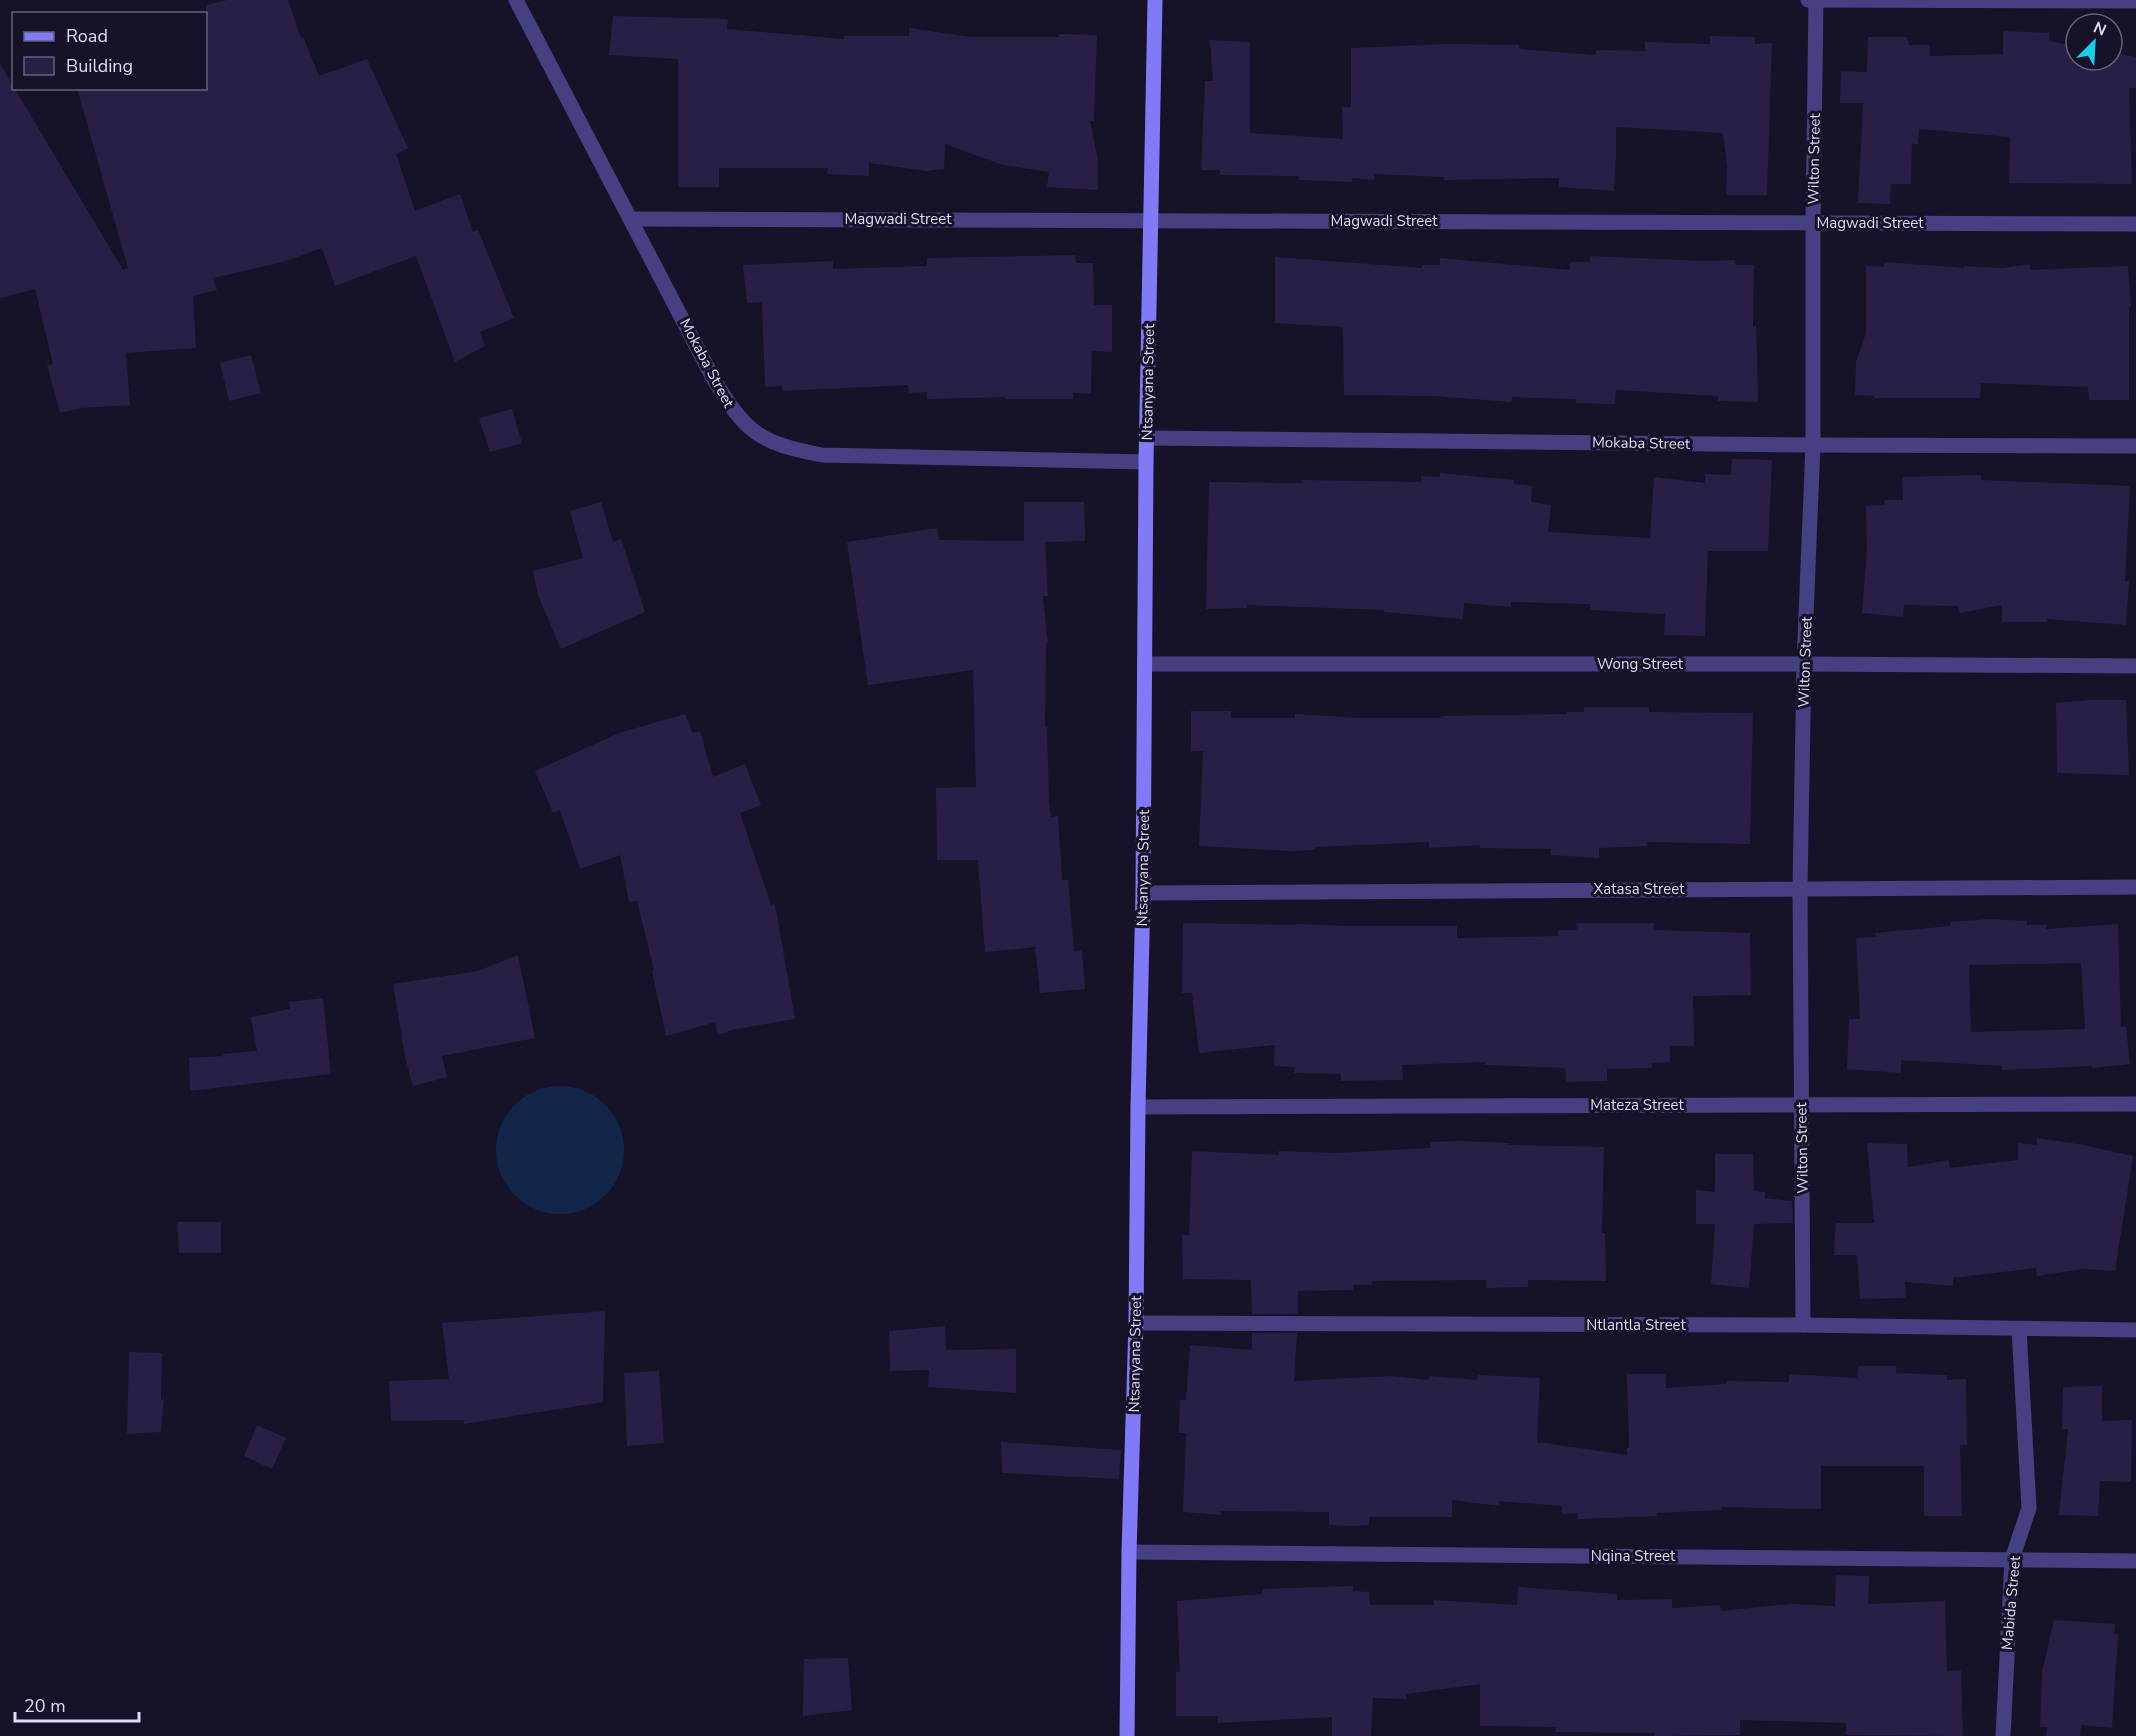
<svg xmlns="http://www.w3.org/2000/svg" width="2136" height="1736" font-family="'Nunito Sans',sans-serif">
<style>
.water{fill:#13264a}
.building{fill:#291f46;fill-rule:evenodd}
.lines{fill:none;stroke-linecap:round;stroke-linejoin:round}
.street{stroke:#464082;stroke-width:15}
.secondary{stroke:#8179f5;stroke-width:15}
.labels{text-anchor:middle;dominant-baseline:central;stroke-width:6;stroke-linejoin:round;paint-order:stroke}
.street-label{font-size:15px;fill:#dfdafc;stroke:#161227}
</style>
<rect width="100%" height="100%" fill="#161227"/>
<circle class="water" cx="560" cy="1150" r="64"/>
<g class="building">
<path d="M 227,0 L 288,0 L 301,38 L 303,37 L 319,76 L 367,59 L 408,148 L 396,154 L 415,211 L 460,194 L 473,232 L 478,230 L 514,318 L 480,332 L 485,346 L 455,362 L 416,256 L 335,286 L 322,248 L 283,262 L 213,278 L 217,290 L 193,296 L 196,348 L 126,353 L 130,405 L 80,408 L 60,413 L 47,365 L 53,364 L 35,289 L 0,298 L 0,64 L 123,270 L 128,268 L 77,88 L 206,88 L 206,5 Z"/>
<path d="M 613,16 L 728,19 L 727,29 L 844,39 L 844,36 L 909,36 L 909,28 L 971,37 L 1059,37 L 1059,34 L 1097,35 L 1094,121 L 1090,121 L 1098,160 L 1098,190 L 1047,187 L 1049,172 L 1003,165 L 945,144 L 944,169 L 927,171 L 869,163 L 869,176 L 827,174 L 828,168 L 719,168 L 719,187 L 678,187 L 678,59 L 609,55 Z"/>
<path d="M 2003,31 L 2049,33 L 2049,41 L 2076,46 L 2076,60 L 2112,60 L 2112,52 L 2136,57 L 2136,88 L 2129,88 L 2132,184 L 2009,183 L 2010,137 L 1919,129 L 1918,145 L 1912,143 L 1911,184 L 1891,184 L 1890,204 L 1858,203 L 1863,103 L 1840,103 L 1841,71 L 1867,72 L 1868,37 L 1907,37 L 1909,45 L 1930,45 L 1930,56 L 2003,54 Z"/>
<path d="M 1710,36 L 1755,37 L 1755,44 L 1772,43 L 1767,195 L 1726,195 L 1727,167 L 1723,133 L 1616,127 L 1616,155 L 1614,191 L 1559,187 L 1559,178 L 1444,180 L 1444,177 L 1374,174 L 1374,180 L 1352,178 L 1352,182 L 1298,180 L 1299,176 L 1220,175 L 1220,170 L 1201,170 L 1205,81 L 1213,81 L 1210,40 L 1250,42 L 1250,133 L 1343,139 L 1342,107 L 1351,107 L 1351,48 L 1448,44 L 1519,45 L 1519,49 L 1596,55 L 1596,50 L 1645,51 L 1645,42 L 1710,44 Z"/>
<path d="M 1075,255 L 1076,263 L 1093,263 L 1094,305 L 1112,305 L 1112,352 L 1092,351 L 1091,394 L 1073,393 L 1073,399 L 1005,399 L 1005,397 L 927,399 L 927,392 L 909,393 L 908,385 L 782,391 L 782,386 L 765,387 L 762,302 L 747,303 L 743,265 L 833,261 L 833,269 L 927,266 L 927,258 Z"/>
<path d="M 1590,256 L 1703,261 L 1735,260 L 1736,265 L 1754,265 L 1753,326 L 1756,326 L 1758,402 L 1718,401 L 1718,396 L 1616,390 L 1615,404 L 1576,403 L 1576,399 L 1512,397 L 1511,402 L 1435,396 L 1344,395 L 1343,327 L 1275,323 L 1275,257 L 1422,268 L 1422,265 L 1440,265 L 1440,258 L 1570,270 L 1570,262 L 1590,262 Z"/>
<path d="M 1885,262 L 1964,268 L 1964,266 L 2003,268 L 2030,264 L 2030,270 L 2128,266 L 2131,307 L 2129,307 L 2129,400 L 2089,400 L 2088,387 L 1981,383 L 1980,398 L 1874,398 L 1874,396 L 1855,395 L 1856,362 L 1866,333 L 1866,266 L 1883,267 Z"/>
<path d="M 251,355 L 261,393 L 229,401 L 220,363 Z"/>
<path d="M 512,409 L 522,443 L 490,452 L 479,418 Z"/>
<path d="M 1732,459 L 1772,460 L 1768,551 L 1708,551 L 1705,636 L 1664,635 L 1665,614 L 1590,610 L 1590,604 L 1511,602 L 1511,607 L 1464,603 L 1463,619 L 1384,612 L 1384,610 L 1247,605 L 1247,608 L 1206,609 L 1209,482 L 1302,483 L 1301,480 L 1421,482 L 1421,476 L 1440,477 L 1440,473 L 1514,480 L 1514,484 L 1532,486 L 1531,502 L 1551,505 L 1548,532 L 1650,538 L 1654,477 L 1705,483 L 1705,474 L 1731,475 Z"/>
<path d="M 1981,475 L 1981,480 L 2130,486 L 2125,581 L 2129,581 L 2126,625 L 2047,619 L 2047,622 L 2002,622 L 2002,605 L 1960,613 L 1958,606 L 1904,605 L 1903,617 L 1862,613 L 1867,550 L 1866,506 L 1884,505 L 1885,500 L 1903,500 L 1902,477 Z"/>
<path d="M 601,502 L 613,542 L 621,539 L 645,612 L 561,649 L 538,595 L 533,571 L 583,558 L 570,511 Z"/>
<path d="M 1024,502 L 1084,502 L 1085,541 L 1045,542 L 1048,596 L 1043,596 L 1048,643 L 1046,643 L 1045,727 L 1047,727 L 1049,800 L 1051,817 L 1058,816 L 1062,880 L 1068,880 L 1074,951 L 1082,950 L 1085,989 L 1040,993 L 1035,947 L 985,952 L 978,860 L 937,860 L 936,788 L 976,787 L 973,670 L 868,685 L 847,542 L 937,528 L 939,540 L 1024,541 Z"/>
<path d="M 2088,700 L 2126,700 L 2129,775 L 2057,773 L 2056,703 Z"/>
<path d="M 1584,707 L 1649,707 L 1649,712 L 1753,713 L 1750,844 L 1647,842 L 1648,846 L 1599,848 L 1599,858 L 1551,855 L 1551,849 L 1480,848 L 1480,845 L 1429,848 L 1429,842 L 1315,847 L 1315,850 L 1292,851 L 1199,846 L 1203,751 L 1191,751 L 1191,711 L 1231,711 L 1231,718 L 1295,718 L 1295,714 L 1361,718 L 1441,718 L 1441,716 L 1567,714 L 1567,712 L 1584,712 Z"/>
<path d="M 685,714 L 693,733 L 700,731 L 713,777 L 745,764 L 761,805 L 740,813 L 771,905 L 775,904 L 795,1019 L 736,1029 L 718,1035 L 715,1022 L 666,1036 L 652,971 L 654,970 L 637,901 L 629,902 L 620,855 L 580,869 L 560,810 L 553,813 L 535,771 L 619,733 Z"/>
<path d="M 1989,919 L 2027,921 L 2027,925 L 2046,925 L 2046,929 L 2118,924 L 2121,1027 L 2126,1026 L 2130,1064 L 2092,1068 L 2092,1066 L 2002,1070 L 2002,1066 L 1901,1060 L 1901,1073 L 1847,1069 L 1849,1019 L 1860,1019 L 1856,938 L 1876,937 L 1875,933 L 1951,926 L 1950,922 ZM 2081,963 L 2085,1029 L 1971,1032 L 1969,965 Z"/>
<path d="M 1183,923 L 1295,925 L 1295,924 L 1347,926 L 1457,926 L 1457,938 L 1558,936 L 1558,930 L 1577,930 L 1576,923 L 1654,923 L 1653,930 L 1750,933 L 1751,995 L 1693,996 L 1694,1046 L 1670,1046 L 1670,1062 L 1652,1063 L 1652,1068 L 1607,1069 L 1607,1081 L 1566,1082 L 1565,1068 L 1485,1065 L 1485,1062 L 1402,1065 L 1403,1080 L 1341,1081 L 1341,1074 L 1294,1073 L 1295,1067 L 1274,1066 L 1275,1045 L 1199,1053 L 1192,993 L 1182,993 Z"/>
<path d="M 518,955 L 535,1038 L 442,1056 L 447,1077 L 413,1086 L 405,1057 L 393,984 L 478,971 Z"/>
<path d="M 323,998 L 331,1074 L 190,1091 L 189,1058 L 223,1056 L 223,1054 L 257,1051 L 251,1017 L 290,1009 L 289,1002 Z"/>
<path d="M 2037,1138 L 2084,1145 L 2133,1156 L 2115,1271 L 2083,1269 L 2037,1276 L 2036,1268 L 1953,1278 L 1953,1286 L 1905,1282 L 1906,1298 L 1860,1299 L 1857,1255 L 1834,1255 L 1836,1223 L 1874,1223 L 1867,1143 L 1907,1144 L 1908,1167 L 1949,1160 L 1950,1168 L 2018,1160 L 2018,1143 L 2037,1145 Z"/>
<path d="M 1461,1141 L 1509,1143 L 1509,1145 L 1604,1147 L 1602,1233 L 1605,1233 L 1606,1281 L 1528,1280 L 1528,1287 L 1486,1288 L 1486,1280 L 1372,1281 L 1372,1285 L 1353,1285 L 1353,1290 L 1298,1291 L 1298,1314 L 1252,1314 L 1251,1280 L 1183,1279 L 1182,1235 L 1189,1235 L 1192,1151 L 1279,1155 L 1279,1151 L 1336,1153 L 1430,1148 L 1430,1142 Z"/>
<path d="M 1715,1154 L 1753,1154 L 1754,1191 L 1765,1192 L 1765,1198 L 1792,1201 L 1793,1223 L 1754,1224 L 1749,1288 L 1711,1284 L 1715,1224 L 1696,1224 L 1696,1190 L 1715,1192 Z"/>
<path d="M 177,1222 L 221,1222 L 221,1253 L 179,1253 Z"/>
<path d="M 605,1311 L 603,1402 L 464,1424 L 464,1420 L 391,1421 L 389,1381 L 449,1379 L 442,1323 Z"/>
<path d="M 945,1326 L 946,1350 L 1016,1349 L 1016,1393 L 928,1387 L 929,1370 L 890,1371 L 889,1331 Z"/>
<path d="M 1252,1333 L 1297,1333 L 1294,1381 L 1392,1376 L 1428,1380 L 1430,1376 L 1477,1380 L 1478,1375 L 1540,1378 L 1537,1442 L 1627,1455 L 1627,1448 L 1629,1448 L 1627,1374 L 1666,1374 L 1666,1388 L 1726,1384 L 1727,1381 L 1789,1382 L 1789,1374 L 1857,1378 L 1858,1366 L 1896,1366 L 1896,1373 L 1947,1375 L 1947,1380 L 1966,1379 L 1967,1445 L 1960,1445 L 1962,1516 L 1924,1516 L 1924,1466 L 1821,1466 L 1821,1509 L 1721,1507 L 1722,1510 L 1657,1513 L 1657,1516 L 1578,1519 L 1578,1513 L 1562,1514 L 1562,1506 L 1499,1501 L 1500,1506 L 1452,1500 L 1452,1517 L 1369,1517 L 1369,1525 L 1352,1526 L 1329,1525 L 1329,1512 L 1221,1511 L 1221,1515 L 1183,1512 L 1186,1433 L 1179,1433 L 1180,1400 L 1186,1400 L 1190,1345 L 1252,1350 Z"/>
<path d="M 129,1352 L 162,1353 L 161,1400 L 164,1399 L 161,1432 L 127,1434 Z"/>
<path d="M 659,1371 L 664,1443 L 627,1446 L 624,1373 Z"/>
<path d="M 2102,1386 L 2102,1421 L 2132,1420 L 2131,1482 L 2100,1481 L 2098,1516 L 2059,1515 L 2068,1429 L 2062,1429 L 2063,1387 Z"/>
<path d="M 257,1425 L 286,1438 L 272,1469 L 244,1456 Z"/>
<path d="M 1001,1442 L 1121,1450 L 1119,1479 L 1002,1473 Z"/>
<path d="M 1836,1575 L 1869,1576 L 1868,1604 L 1945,1601 L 1947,1671 L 1961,1670 L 1963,1736 L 1846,1735 L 1846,1723 L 1740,1720 L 1740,1735 L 1654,1736 L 1655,1733 L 1555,1732 L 1556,1727 L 1480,1726 L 1480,1684 L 1406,1694 L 1406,1699 L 1373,1698 L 1371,1736 L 1332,1736 L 1332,1717 L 1218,1723 L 1218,1716 L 1176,1716 L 1176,1672 L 1180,1672 L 1177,1601 L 1262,1594 L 1262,1589 L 1353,1586 L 1353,1591 L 1369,1592 L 1370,1605 L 1434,1605 L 1433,1600 L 1517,1605 L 1518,1587 L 1617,1594 L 1617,1600 L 1672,1599 L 1672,1608 L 1720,1605 L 1721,1611 L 1791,1604 L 1835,1606 Z"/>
<path d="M 2054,1620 L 2115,1624 L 2114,1634 L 2118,1634 L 2112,1728 L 2081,1725 L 2080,1736 L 2046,1736 L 2047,1727 L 2040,1727 L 2042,1672 Z"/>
<path d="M 848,1658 L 852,1710 L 803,1716 L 804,1659 Z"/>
</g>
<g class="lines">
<g class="street">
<path d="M 516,0 L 713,378 C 746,433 759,443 822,455 L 1146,462"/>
<path d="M 1808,0 L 2136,1"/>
<path d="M 632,219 L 2136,224"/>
<path d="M 1147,438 L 1813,445 L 2136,446"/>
<path d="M 1145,664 L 1804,664 L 2136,666"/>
<path d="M 1143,893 L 2136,887"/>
<path d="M 1138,1107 L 2136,1104"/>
<path d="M 1136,1323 L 1803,1325 L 2136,1330"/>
<path d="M 1803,1325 L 1800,888 L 1804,664 L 1813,445 L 1813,222 L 1816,0"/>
<path d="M 1129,1552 L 2136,1561"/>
<path d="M 2003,1736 L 2012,1559 L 2029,1508 L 2019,1329"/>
</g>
<path class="secondary" d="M 1127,1736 L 1129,1552 L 1136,1323 L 1138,1107 L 1143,893 L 1146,462 L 1155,0"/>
</g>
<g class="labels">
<g class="street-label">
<text transform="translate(1814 159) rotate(-89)">Wilton Street</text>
<text x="898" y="219">Magwadi Street</text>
<text x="1384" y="221">Magwadi Street</text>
<text x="1870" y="223">Magwadi Street</text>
<text transform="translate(707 363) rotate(62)">Mokaba Street</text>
<text transform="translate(1148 382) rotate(-89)">Ntsanyana Street</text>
<text transform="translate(1641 443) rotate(1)">Mokaba Street</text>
<text transform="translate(1805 662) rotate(-88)">Wilton Street</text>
<text x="1640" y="664">Wong Street</text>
<text transform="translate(1143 868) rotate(-89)">Ntsanyana Street</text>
<text x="1639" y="889">Xatasa Street</text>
<text x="1637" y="1105">Mateza Street</text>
<text transform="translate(1802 1148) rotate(-91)">Wilton Street</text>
<text x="1636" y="1325">Ntlantla Street</text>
<text transform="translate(1135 1354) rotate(-89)">Ntsanyana Street</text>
<text x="1633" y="1556">Nqina Street</text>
<text transform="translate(2011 1603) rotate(-85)">Mabida Street</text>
</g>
</g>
<rect x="12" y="12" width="195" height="78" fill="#161227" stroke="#66627c" stroke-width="1.5"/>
<rect x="24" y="32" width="30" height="9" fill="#8179f5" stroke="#66627c" stroke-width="1.5"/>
<text x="66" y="42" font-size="18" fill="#dfdafc">Road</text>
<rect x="24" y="57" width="30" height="18" fill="#291f46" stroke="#66627c" stroke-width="1.5"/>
<text x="66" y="72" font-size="18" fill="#dfdafc">Building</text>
<g transform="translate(2094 42) rotate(24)"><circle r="28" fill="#161227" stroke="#66627c" stroke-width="1.5"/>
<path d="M0-4.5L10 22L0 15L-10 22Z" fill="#15cfed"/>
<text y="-9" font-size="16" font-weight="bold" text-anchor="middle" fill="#dfdafc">N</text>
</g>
<path d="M15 1712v9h124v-9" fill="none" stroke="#dfdafc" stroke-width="3"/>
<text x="24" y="1712" font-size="18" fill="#dfdafc" stroke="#161227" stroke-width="4.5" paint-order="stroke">20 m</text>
</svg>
